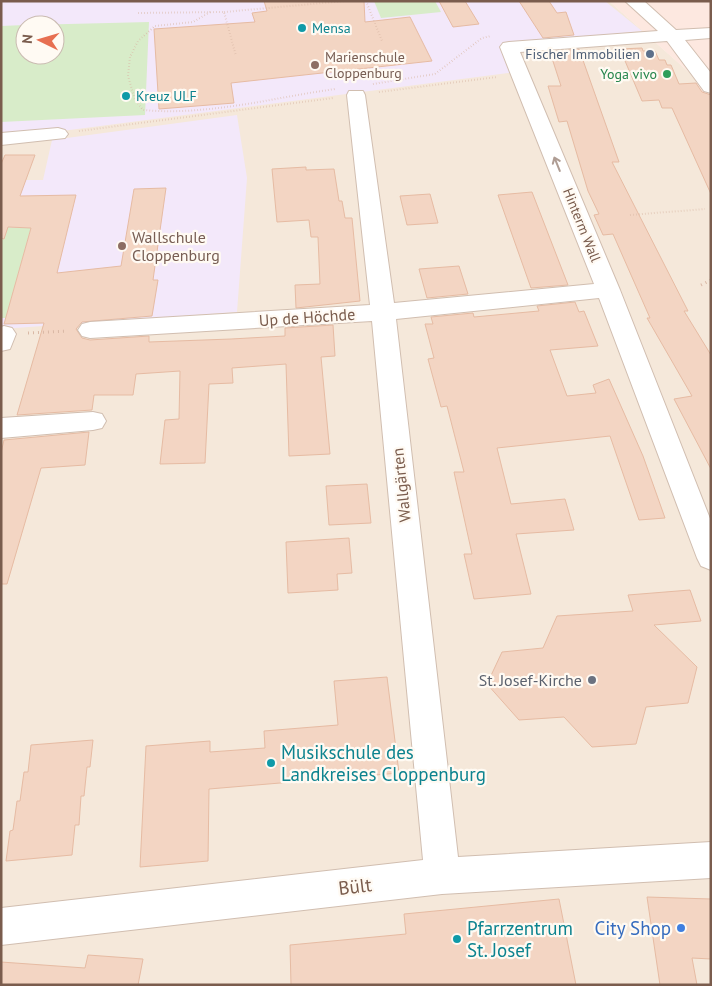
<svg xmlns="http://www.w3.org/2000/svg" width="712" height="986" font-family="'PT Sans',sans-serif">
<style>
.residential{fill:#f5e8da;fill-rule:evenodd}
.commercial{fill:#fde8e0}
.education{fill:#f3e8fa;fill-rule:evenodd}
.green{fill:#d8ecc9}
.building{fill:#f3d5c3;stroke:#e6bba3}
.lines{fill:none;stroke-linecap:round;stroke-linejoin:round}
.minor-casing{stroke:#d1beb0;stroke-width:2}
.path-far1{stroke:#d9b8a5;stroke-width:2;stroke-dasharray:0.5 2.5;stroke-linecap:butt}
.path{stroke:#d9b8a5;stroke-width:3;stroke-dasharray:1 4;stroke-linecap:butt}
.minor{fill:#fff;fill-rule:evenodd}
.oneway{stroke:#af9d94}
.culture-dot{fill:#0f9aa8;stroke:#fffaf3;stroke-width:2}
.service-dot{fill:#5c6f8a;stroke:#fffaf3;stroke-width:2}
.education-dot{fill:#8d6e63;stroke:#fffaf3;stroke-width:2}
.leisure-dot{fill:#2e9e5b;stroke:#fffaf3;stroke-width:2}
.worship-dot{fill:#6b7280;stroke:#fffaf3;stroke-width:2}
.shop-dot{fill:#3f7fe0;stroke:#fffaf3;stroke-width:2}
.labels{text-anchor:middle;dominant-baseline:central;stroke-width:4.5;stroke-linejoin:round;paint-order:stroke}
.far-culture-label{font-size:14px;fill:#0d838f;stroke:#fffaf3;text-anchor:start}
.far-service-label{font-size:14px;fill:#4e5e75;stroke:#fffaf3;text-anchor:end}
.far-education-label{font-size:14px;fill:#785e54;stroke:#fffaf3;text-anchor:start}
.far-leisure-label{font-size:14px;fill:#27864d;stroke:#fffaf3;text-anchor:end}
.far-street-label{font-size:14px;fill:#7a5c4d;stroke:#fffaf3}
.education-label{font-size:16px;fill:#785e54;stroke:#fffaf3;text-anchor:start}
.street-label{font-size:16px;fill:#7a5c4d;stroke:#fffaf3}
.worship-label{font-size:16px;fill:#5b616d;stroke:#fffaf3;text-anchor:end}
.near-culture-label{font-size:19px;fill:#0d838f;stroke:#fffaf3;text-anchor:start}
.near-street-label{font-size:19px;fill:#7a5c4d;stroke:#fffaf3}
.near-shop-label{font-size:19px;fill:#366cbe;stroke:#fffaf3;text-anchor:end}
</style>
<rect width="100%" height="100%" fill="#fdf6ec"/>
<path class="residential" d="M 1,1 L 609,1 L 692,75 L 711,107 L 711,985 L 1,985 ZM 25,25 L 55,25 L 55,55 L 25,55 Z"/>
<path class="commercial" d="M 609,1 L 711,1 L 711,107 L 692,75 Z"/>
<g class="education">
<path d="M 1,1 L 605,1 L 642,31 L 504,45 L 516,72 L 62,131 L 1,134 ZM 25,25 L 55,25 L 55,55 L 25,55 Z"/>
<path d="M 237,115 L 247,178 L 237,312 L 1,329 L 1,180 L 43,180 L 52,140 Z"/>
</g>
<g class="green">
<path d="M 374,1 L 435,1 L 441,12 L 381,18 Z"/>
<path d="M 149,22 L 145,115 L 1,122 L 1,26 L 25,25 L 25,55 L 55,55 L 55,25 L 28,25 Z"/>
<path d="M 1,227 L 31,228 L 6,318 L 1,318 Z"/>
</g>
<g class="building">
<path d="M 264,1 L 364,1 L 365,22 L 410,17 L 432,61 L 231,83 L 234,103 L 159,109 L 154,29 L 255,22 L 252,13 L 267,11 Z"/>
<path d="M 439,1 L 465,1 L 479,24 L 453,27 Z"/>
<path d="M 519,1 L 549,1 L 557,13 L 566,12 L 574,35 L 543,38 Z"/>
<path d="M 642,48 L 643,51 L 655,51 L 659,60 L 665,60 L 667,65 L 671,65 L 679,84 L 696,83 L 702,92 L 711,95 L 711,194 L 672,108 L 662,108 L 659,100 L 642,101 L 620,49 Z"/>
<path d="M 579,49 L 619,162 L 612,162 L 688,311 L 684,311 L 711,355 L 711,469 L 674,399 L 692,396 L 647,318 L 650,318 L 613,234 L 603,235 L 594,215 L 599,214 L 588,191 L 567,121 L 559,122 L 548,86 L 561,86 L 550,52 Z"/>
<path d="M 5,155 L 35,155 L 20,196 L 76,195 L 57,273 L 121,266 L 134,189 L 166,188 L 153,280 L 158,280 L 152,316 L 82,322 L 76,329 L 82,338 L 90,340 L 149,336 L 149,342 L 231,339 L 285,336 L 285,328 L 333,325 L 335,356 L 321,357 L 330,454 L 289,456 L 286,364 L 232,368 L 233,383 L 209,384 L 205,463 L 160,464 L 165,420 L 179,419 L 180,371 L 136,374 L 133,395 L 94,395 L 92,410 L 17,415 L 44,323 L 4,324 L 31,228 L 8,227 L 4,239 L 1,238 L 1,164 Z"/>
<path d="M 306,167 L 306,170 L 334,169 L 339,201 L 342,201 L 345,218 L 352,218 L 360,301 L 296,308 L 295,285 L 320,284 L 318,237 L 311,237 L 309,220 L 277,222 L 272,169 Z"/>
<path d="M 532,192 L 568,285 L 531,288 L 498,195 Z"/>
<path d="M 430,194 L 438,223 L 407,225 L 400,196 Z"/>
<path d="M 459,266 L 468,294 L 427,298 L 419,269 Z"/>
<path d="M 575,302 L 579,312 L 584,311 L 598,346 L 550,350 L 567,396 L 596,393 L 593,385 L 609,379 L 643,456 L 665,518 L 639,520 L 610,436 L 497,448 L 511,504 L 565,499 L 574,530 L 516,534 L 531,594 L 474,599 L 464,554 L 472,554 L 454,472 L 464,472 L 447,406 L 441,407 L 428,359 L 434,358 L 425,324 L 433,324 L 431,317 L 473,313 L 474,317 L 539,311 L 537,306 Z"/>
<path d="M 89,432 L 85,465 L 41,468 L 7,584 L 1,584 L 1,453 L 4,440 Z"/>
<path d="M 367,484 L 371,523 L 329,525 L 326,486 Z"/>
<path d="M 349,538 L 352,573 L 337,574 L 338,590 L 288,593 L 286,542 Z"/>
<path d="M 690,590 L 701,621 L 654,625 L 697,667 L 688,703 L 646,707 L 636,744 L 592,747 L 564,717 L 519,720 L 487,684 L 502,652 L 543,648 L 557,616 L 633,611 L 628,595 Z"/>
<path d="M 387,677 L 399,773 L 209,789 L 208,861 L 140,867 L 146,746 L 210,741 L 210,752 L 265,748 L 264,731 L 338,725 L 334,681 Z"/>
<path d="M 93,740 L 90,767 L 87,767 L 84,796 L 81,796 L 79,825 L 75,825 L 72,855 L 6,861 L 10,831 L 13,830 L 17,801 L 20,801 L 24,772 L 28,772 L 31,745 Z"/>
<path d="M 647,897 L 711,899 L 711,959 L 692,958 L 697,985 L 660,985 Z"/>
<path d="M 559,899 L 576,985 L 291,985 L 290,945 L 406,934 L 404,914 Z"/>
<path d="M 88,955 L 143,959 L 138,985 L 1,985 L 1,962 L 85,968 Z"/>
</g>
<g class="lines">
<defs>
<g id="minor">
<path d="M 625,1 L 644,1 L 676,30 L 711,28 L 711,38 L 685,40 L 711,73 L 711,93 L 704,91 L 667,41 L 520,52 L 620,290 L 711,521 L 711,570 L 701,566 L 697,558 L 599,298 L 396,319 L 458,857 L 711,842 L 711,878 L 442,894 L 1,945 L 1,908 L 423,860 L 372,321 L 90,338 L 82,336 L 78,330 L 82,324 L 90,322 L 370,305 L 347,95 L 349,91 L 363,91 L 365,95 L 394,303 L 594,284 L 500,47 L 503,43 L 509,42 L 658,31 Z"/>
<path d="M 58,128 L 65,130 L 68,134 L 65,138 L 1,145 L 1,133 Z"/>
<path d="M 4,326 L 12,328 L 16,334 L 10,349 L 1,351 L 1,327 Z"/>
<path d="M 93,412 L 102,414 L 106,421 L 102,428 L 93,430 L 1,438 L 1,418 Z"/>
</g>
</defs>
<use href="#minor" class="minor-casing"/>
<g class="path-far1">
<path d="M 366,1 L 382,41"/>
<path d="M 210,12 L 193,22 L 155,26 L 138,41 L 130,57 L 128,76 L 135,100 L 143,110 C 208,116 271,98 335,89"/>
<path d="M 224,12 L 345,1"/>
<path d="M 138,13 L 224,12 L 236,56"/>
<path d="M 373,84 L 435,74 L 482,38 L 491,36"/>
<path d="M 379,92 L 497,77"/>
<path d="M 79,131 L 333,98"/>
<path d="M 630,215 L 705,209"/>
</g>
<g class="path">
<path d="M 701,285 L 711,280"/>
<path d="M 28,333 L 67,331"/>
</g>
<use href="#minor" class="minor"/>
</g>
<defs><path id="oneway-shaft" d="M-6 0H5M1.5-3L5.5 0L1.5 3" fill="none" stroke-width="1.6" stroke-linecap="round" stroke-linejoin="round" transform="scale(1.25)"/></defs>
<use class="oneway" href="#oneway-shaft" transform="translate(557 164) rotate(-112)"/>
<g class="culture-dot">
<circle cx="302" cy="28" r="5"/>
<circle cx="126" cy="96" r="5"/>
<circle cx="271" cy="763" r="5"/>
<circle cx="457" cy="939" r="5"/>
</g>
<circle class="service-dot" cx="650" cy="54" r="5"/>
<g class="education-dot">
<circle cx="315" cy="65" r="5"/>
<circle cx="122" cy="246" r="5"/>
</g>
<circle class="leisure-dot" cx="667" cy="74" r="5"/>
<circle class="worship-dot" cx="592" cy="680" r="5"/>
<circle class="shop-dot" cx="681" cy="928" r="5"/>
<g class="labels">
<g class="far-culture-label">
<text x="312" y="28">Mensa</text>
<text x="136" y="96">Kreuz ULF</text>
</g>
<g class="far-service-label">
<text x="640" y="54">Fischer Immobilien</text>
</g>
<g class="far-education-label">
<text x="325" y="57">Marienschule<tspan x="325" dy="16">Cloppenburg</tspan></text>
</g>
<g class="far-leisure-label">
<text x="657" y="74">Yoga vivo</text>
</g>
<g class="far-street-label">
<text transform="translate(582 225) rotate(68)">Hinterm Wall</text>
</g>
<g class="education-label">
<text x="132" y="237">Wallschule<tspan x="132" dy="18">Cloppenburg</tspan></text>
</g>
<g class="street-label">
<text transform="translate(307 317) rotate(-4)">Up de Höchde</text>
<text transform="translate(401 485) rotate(-96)">Wallgärten</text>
</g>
<g class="worship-label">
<text x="582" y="680">St. Josef-Kirche</text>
</g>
<g class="near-culture-label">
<text x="281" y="752">Musikschule des<tspan x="281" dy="22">Landkreises Cloppenburg</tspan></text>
<text x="467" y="928">Pfarrzentrum<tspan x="467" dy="22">St. Josef</tspan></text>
</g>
<g class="near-street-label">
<text transform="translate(355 886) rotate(-7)">Bült</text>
</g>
<g class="near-shop-label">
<text x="671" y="928">City Shop</text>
</g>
</g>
<rect width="712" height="986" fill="none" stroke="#7a5c4d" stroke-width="5"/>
<g transform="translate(40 40) rotate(275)"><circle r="24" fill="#fffaf3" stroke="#cabbb1"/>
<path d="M0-4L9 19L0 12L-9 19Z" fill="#e76f51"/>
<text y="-8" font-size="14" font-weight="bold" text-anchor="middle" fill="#7a5c4d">N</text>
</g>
</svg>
